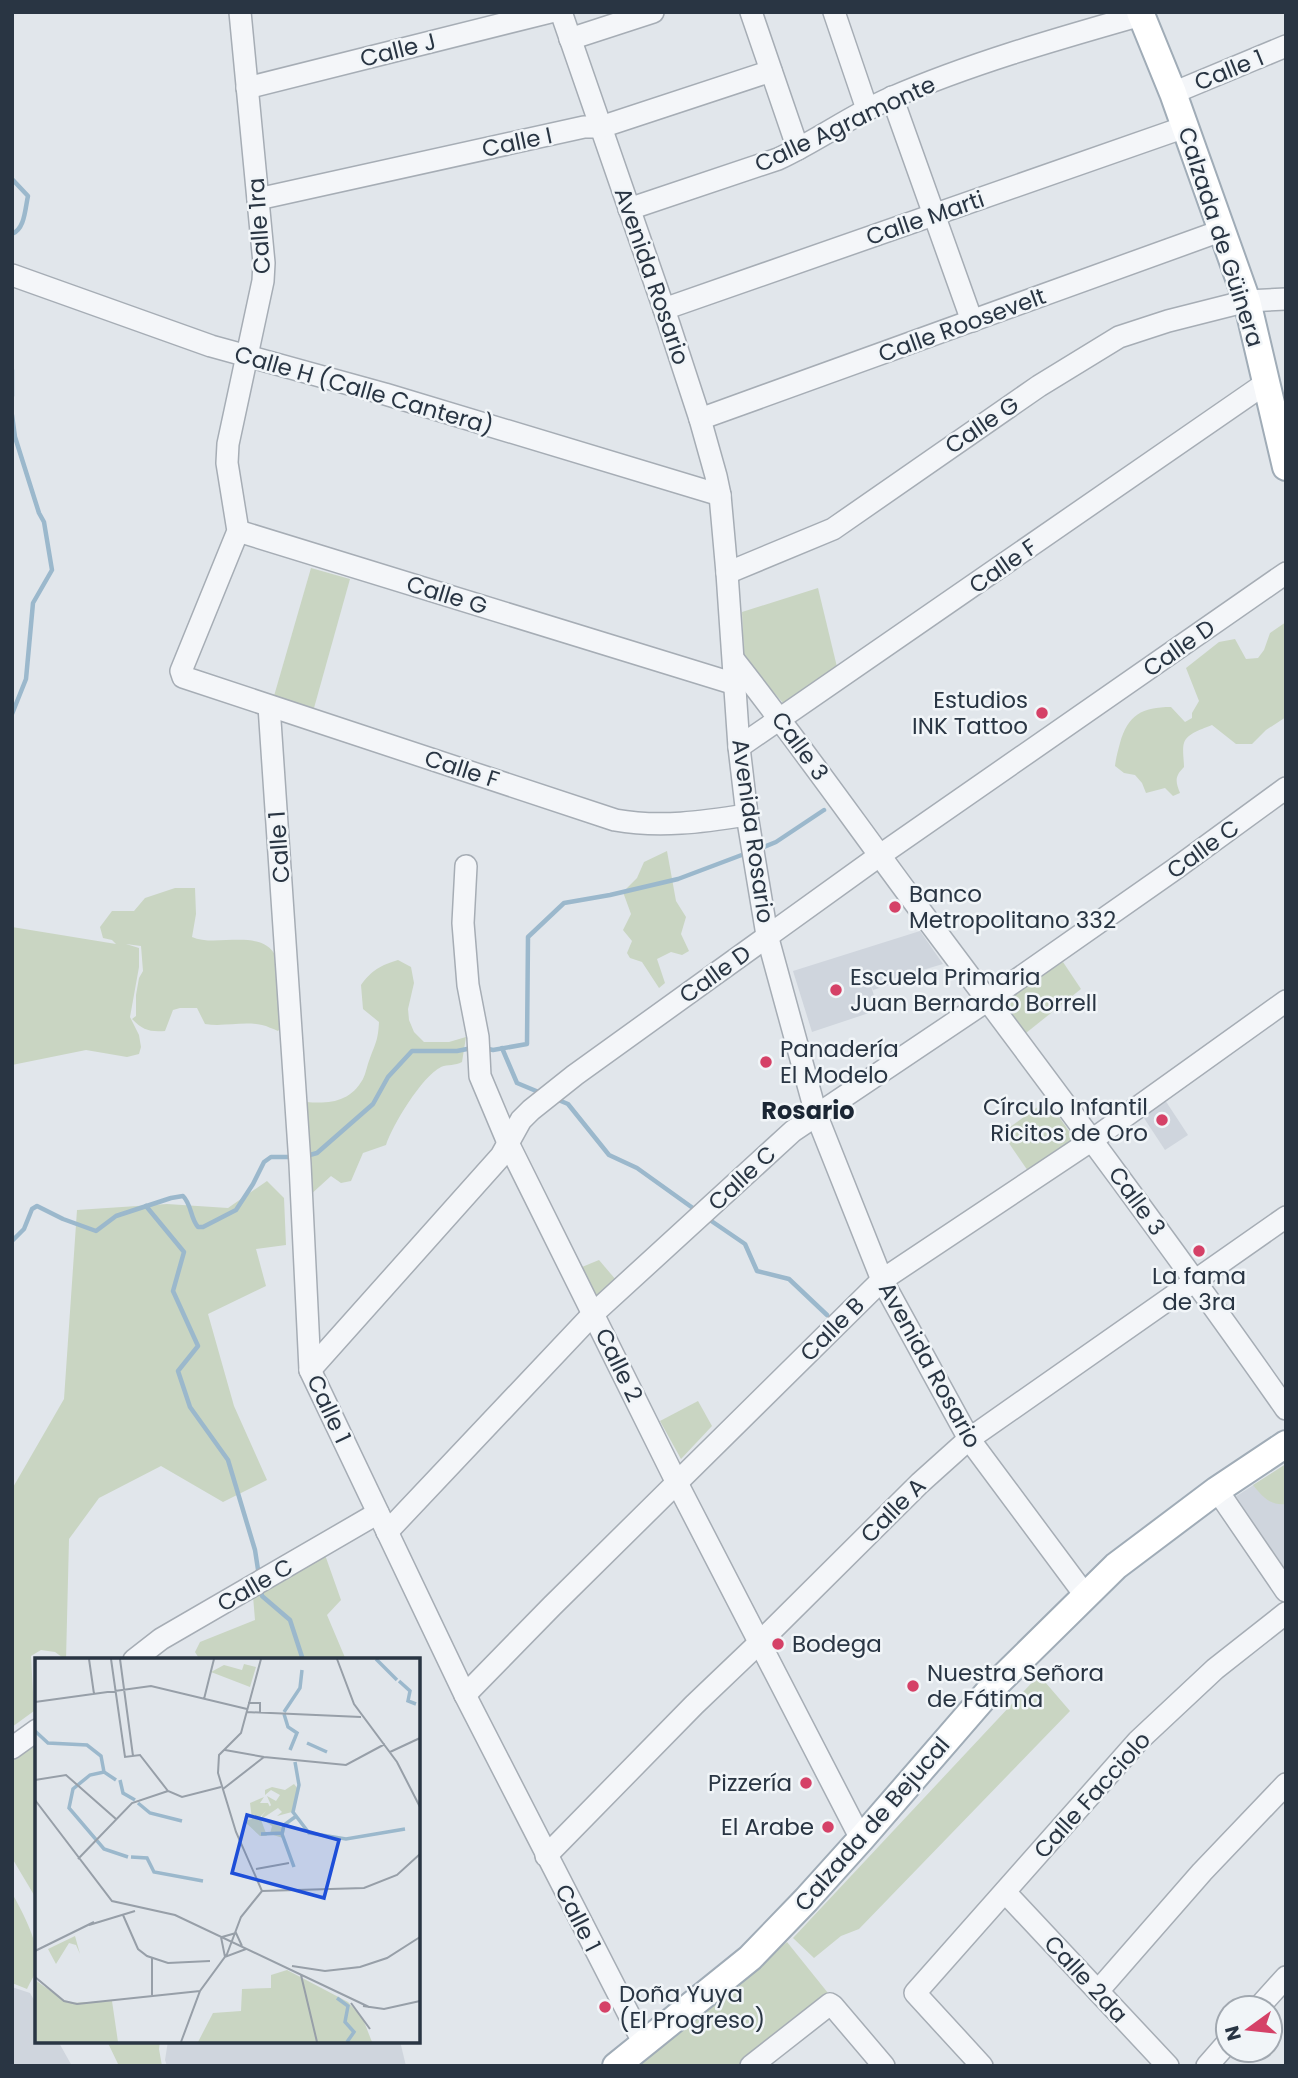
<svg xmlns="http://www.w3.org/2000/svg" width="1298" height="2078" font-family="Poppins,sans-serif">
<style>
.built{fill:#cfd5dd}
.green{fill:#c9d5c2}
.lines{fill:none;stroke-linecap:round;stroke-linejoin:round}
.stream{stroke:#9bb8cc;stroke-width:4.5}
.minor-casing{stroke:#a6adb5;stroke-width:24}
.major-casing{stroke:#a0acb7;stroke-width:30}
.minor{stroke:#f4f6f9;stroke-width:21}
.major{stroke:#fff;stroke-width:26}
.poi-dot{fill:#d54167;stroke:#f1f5f8;stroke-width:2.5}
.labels{text-anchor:middle;dominant-baseline:central;stroke-width:5;stroke-linejoin:round;paint-order:stroke}
.street-label{font-size:23px;fill:#293543;stroke:#f1f5f8}
.poi-label{font-size:23px;fill:#293543;stroke:#f1f5f8;text-anchor:start}
.neighbourhood-label{font-size:24px;font-weight:bold;fill:#1b2634;stroke:#f1f5f8}
.inset-river{fill:none;stroke:#9bb8cc;stroke-width:3.5}
.inset-road{fill:none;stroke:#979fa8;stroke-width:2}
.view{fill:#1d4ed8;fill-opacity:0.15;stroke:#1d4ed8;stroke-width:3.5}
.inset-edge{fill:none;stroke:#293543;stroke-width:3.5}
</style>
<rect width="100%" height="100%" fill="#e1e6eb"/>
<g class="built">
<path d="M 920,931 L 943,964 L 892,979 L 892,984 L 873,990 L 870,982 L 878,1010 L 812,1032 L 793,971 Z"/>
<path d="M 1163,1097 L 1188,1135 L 1165,1150 L 1140,1112 Z"/>
<path d="M 1286,1464 L 1286,1570 L 1235,1497 Z"/>
<path d="M 12,1987 L 30,1993 L 37,2005 L 37,2041 L 58,2041 L 72,2066 L 12,2066 Z"/>
<path d="M 168,2041 L 400,2041 L 406,2066 L 167,2066 L 165,2060 Z"/>
</g>
<g class="green">
<path d="M 311,568 L 350,579 L 314,708 L 274,696 Z"/>
<path d="M 818,588 L 837,667 L 785,705 L 744,660 L 742,612 Z"/>
<path d="M 1286,622 L 1286,717 L 1266,730 L 1252,744 L 1236,744 L 1212,725 C 1203,729 1187,733 1184,743 C 1182,749 1184,760 1184,767 C 1175,776 1175,781 1180,793 L 1173,796 L 1165,788 L 1146,793 L 1142,783 L 1135,775 L 1124,773 L 1115,766 C 1116,757 1118,751 1120,743 C 1128,715 1142,707 1171,707 L 1185,722 L 1192,718 L 1192,713 L 1199,701 L 1186,668 L 1219,642 L 1235,639 L 1246,659 L 1258,658 L 1264,650 L 1270,633 Z"/>
<path d="M 667,851 L 676,901 L 686,917 L 681,934 L 689,951 L 682,955 L 671,952 L 657,959 L 665,983 L 659,988 L 642,962 L 630,958 L 627,953 L 632,941 L 623,930 L 631,914 L 623,892 L 637,878 L 644,862 Z"/>
<path d="M 175,888 L 195,888 L 196,914 L 192,937 C 215,948 263,927 276,957 L 283,1025 L 278,1031 C 273,1029 267,1026 262,1025 C 243,1021 224,1027 205,1024 L 197,1008 L 180,1008 L 173,1010 L 165,1031 C 149,1032 143,1030 132,1019 L 136,1016 L 136,995 L 139,978 L 143,971 L 141,946 L 126,944 L 139,948 L 139,967 L 130,1017 L 139,1035 L 141,1047 L 139,1054 L 127,1057 L 86,1050 L 12,1065 L 12,927 L 116,944 L 112,940 L 103,938 L 100,927 L 112,911 L 134,911 L 145,898 Z"/>
<path d="M 398,960 L 411,967 L 414,983 L 408,1009 L 409,1020 L 414,1032 L 424,1042 L 449,1042 L 466,1037 L 462,1062 C 455,1066 448,1064 441,1067 C 422,1076 392,1126 386,1145 L 363,1153 L 351,1181 L 341,1183 L 331,1176 L 309,1196 L 306,1102 C 330,1104 350,1102 363,1079 C 366,1073 367,1065 370,1058 C 376,1042 378,1040 379,1022 L 363,1009 L 361,985 C 372,970 381,965 398,960 Z"/>
<path d="M 1063,962 L 1081,989 L 1026,1033 L 1002,1000 Z"/>
<path d="M 1047,1100 L 1074,1138 L 1028,1171 L 1002,1133 Z"/>
<path d="M 267,1181 L 284,1198 L 286,1245 L 256,1249 L 266,1286 L 208,1314 L 234,1406 L 267,1480 L 223,1502 L 161,1466 L 99,1498 L 69,1539 L 66,1660 L 55,1652 L 41,1650 L 31,1656 L 34,1711 L 12,1727 L 12,1489 L 64,1399 L 77,1210 L 167,1204 L 228,1208 Z"/>
<path d="M 599,1260 L 616,1280 L 597,1298 L 582,1267 Z"/>
<path d="M 698,1401 L 712,1426 L 681,1459 L 660,1421 Z"/>
<path d="M 1286,1464 L 1286,1504 C 1270,1506 1262,1496 1253,1485 Z"/>
<path d="M 324,1552 L 341,1600 L 327,1615 L 346,1660 L 200,1660 L 195,1652 L 200,1642 L 255,1620 L 253,1596 Z"/>
<path d="M 1039,1675 L 1070,1711 L 859,1929 L 841,1936 L 814,1958 L 793,1938 Z"/>
<path d="M 37,1742 L 37,1900 L 12,1858 L 12,1759 Z"/>
<path d="M 12,1893 C 23,1913 41,1946 37,1968 C 35,1975 30,1982 27,1989 L 12,1983 Z"/>
<path d="M 787,1942 L 828,1993 L 738,2066 L 637,2066 Z"/>
<path d="M 107,2041 L 160,2041 L 159,2049 L 162,2066 L 119,2066 Z"/>
</g>
<g class="lines">
<g class="stream">
<path d="M 12,179 L 28,196 C 25,209 25,229 12,234"/>
<path d="M 12,370 L 12,396"/>
<path d="M 12,415 L 15,437 L 39,513 L 44,522 L 52,570 L 33,603 L 26,679 L 12,714"/>
<path d="M 759,849 L 776,842 L 824,810"/>
<path d="M 484,1048 L 493,1050 L 527,1044 L 528,937 L 564,903 L 610,895 L 678,879 L 747,853"/>
<path d="M 502,1048 L 517,1083 L 541,1093"/>
<path d="M 556,1099 L 568,1104 L 609,1155 L 637,1168 L 697,1211"/>
<path d="M 306,1156 L 317,1153 L 373,1104 L 388,1077 L 412,1051 L 457,1051 L 472,1048"/>
<path d="M 146,1206 L 184,1252 L 173,1291 L 198,1346 L 178,1371 L 190,1407 L 228,1460 L 255,1550 L 259,1576"/>
<path d="M 707,1218 L 745,1244 L 757,1271 L 789,1279 L 827,1315"/>
<path d="M 12,1241 L 24,1229 L 32,1209 L 37,1206 L 63,1219 L 96,1231 L 116,1216 L 171,1198 L 183,1196 C 192,1205 190,1218 198,1227 L 203,1227 L 236,1210 L 253,1184 L 264,1162 L 271,1157 L 294,1157"/>
<path d="M 261,1588 L 262,1596 L 290,1620 L 303,1660"/>
</g>
<defs>
<g id="minor">
<path d="M 240,12 L 264,263 L 263,281 L 228,444 L 227,463 L 238,531 L 181,671 L 183,677 L 615,820 C 660,828 702,822 747,815"/>
<path d="M 561,12 L 664,309 L 700,419 L 716,476 L 720,495 L 727,573 L 739,747 L 747,815 L 767,935 L 816,1114 L 882,1280 L 969,1439 L 1085,1595"/>
<path d="M 751,12 L 798,149"/>
<path d="M 834,12 L 867,109"/>
<path d="M 570,39 L 653,12"/>
<path d="M 247,88 L 550,12"/>
<path d="M 1173,93 L 1286,46"/>
<path d="M 892,97 L 972,321"/>
<path d="M 258,199 L 584,127 L 601,127 L 771,71"/>
<path d="M 629,209 L 778,159 C 817,141 852,115 891,98 C 972,63 1057,39 1141,15"/>
<path d="M 12,275 L 211,346 L 385,394 L 720,495"/>
<path d="M 664,309 L 1185,127"/>
<path d="M 700,419 L 1223,230"/>
<path d="M 238,531 L 735,684"/>
<path d="M 727,573 L 833,529 L 1039,386 L 1119,337 L 1168,321 L 1247,301 L 1286,299"/>
<path d="M 734,660 C 797,740 856,824 917,906 C 1042,1073 1167,1239 1286,1409"/>
<path d="M 269,706 L 300,1164 L 310,1370 L 465,1695 L 644,2044"/>
<path d="M 739,747 L 1266,383"/>
<path d="M 466,866 L 463,923 L 468,985 L 478,1037 L 480,1076 L 509,1145 L 677,1483 L 861,1839"/>
<path d="M 310,1370 L 501,1156 L 521,1120 L 531,1110 L 575,1075 L 879,856 L 1286,573"/>
<path d="M 1217,1490 L 1286,1591"/>
<path d="M 387,1532 L 593,1314 L 793,1131 L 988,1000 L 1175,869 L 1286,788"/>
<path d="M 134,1660 L 161,1639 L 378,1513"/>
<path d="M 465,1695 L 552,1606 L 882,1280 L 1092,1140 L 1286,1001"/>
<path d="M 12,1748 L 37,1730"/>
<path d="M 546,1856 L 694,1705 L 759,1643 L 920,1483 L 969,1439 L 1286,1217"/>
<path d="M 1005,1892 L 1168,2066"/>
<path d="M 1098,1991 L 1202,1872 L 1286,1784"/>
<path d="M 1258,2008 L 1286,1977"/>
<path d="M 751,2066 L 830,2004 L 833,2006 L 884,2066"/>
<path d="M 982,2066 L 915,1993 L 1138,1741 L 1215,1669 L 1286,1613"/>
<path d="M 1207,2066 L 1228,2042"/>
</g>
<g id="major">
<path d="M 1140,12 L 1173,93 L 1247,301 L 1286,467"/>
<path d="M 616,2066 L 750,1958 L 806,1900 L 861,1839 L 991,1689 L 1116,1566 L 1217,1490 L 1286,1444"/>
</g>
</defs>
<use href="#minor" class="minor-casing"/>
<use href="#major" class="major-casing"/>
<use href="#minor" class="minor"/>
<use href="#major" class="major"/>
</g>
<g class="poi-dot">
<circle cx="1042" cy="713" r="7"/>
<circle cx="895" cy="907" r="7"/>
<circle cx="836" cy="990" r="7"/>
<circle cx="766" cy="1062" r="7"/>
<circle cx="1162" cy="1120" r="7"/>
<circle cx="1199" cy="1251" r="7"/>
<circle cx="778" cy="1644" r="7"/>
<circle cx="913" cy="1686" r="7"/>
<circle cx="806" cy="1783" r="7"/>
<circle cx="828" cy="1827" r="7"/>
<circle cx="605" cy="2007" r="7"/>
</g>
<g class="labels">
<g class="street-label">
<text transform="translate(398 50) rotate(-14)">Calle J</text>
<text transform="translate(1229 70) rotate(-22)">Calle 1</text>
<text transform="translate(845 124) rotate(-25)">Calle Agramonte</text>
<text transform="translate(517 142) rotate(-12)">Calle I</text>
<text transform="translate(925 218) rotate(-19)">Calle Marti</text>
<text transform="translate(259 226) rotate(-94)">Calle 1ra</text>
<text transform="translate(1221 237) rotate(72)">Calzada de Güinera</text>
<text transform="translate(652 276) rotate(71)">Avenida Rosario</text>
<text transform="translate(962 325) rotate(-20)">Calle Roosevelt</text>
<text transform="translate(364 390) rotate(16)">Calle H (Calle Cantera)</text>
<text transform="translate(982 425) rotate(-34)">Calle G</text>
<text transform="translate(1003 566) rotate(-35)">Calle F</text>
<text transform="translate(447 595) rotate(17)">Calle G</text>
<text transform="translate(1179 648) rotate(-35)">Calle D</text>
<text transform="translate(800 746) rotate(54)">Calle 3</text>
<text transform="translate(462 769) rotate(18)">Calle F</text>
<text transform="translate(753 831) rotate(82)">Avenida Rosario</text>
<text transform="translate(279 847) rotate(-94)">Calle 1</text>
<text transform="translate(1203 849) rotate(-36)">Calle C</text>
<text transform="translate(715 974) rotate(-36)">Calle D</text>
<text transform="translate(742 1178) rotate(-43)">Calle C</text>
<text transform="translate(1137 1201) rotate(54)">Calle 3</text>
<text transform="translate(832 1329) rotate(-45)">Calle B</text>
<text transform="translate(619 1365) rotate(64)">Calle 2</text>
<text transform="translate(930 1365) rotate(61)">Avenida Rosario</text>
<text transform="translate(329 1409) rotate(65)">Calle 1</text>
<text transform="translate(893 1510) rotate(-45)">Calle A</text>
<text transform="translate(255 1585) rotate(-30)">Calle C</text>
<text transform="translate(1092 1795) rotate(-48)">Calle Facciolo</text>
<text transform="translate(872 1824) rotate(-49)">Calzada de Bejucal</text>
<text transform="translate(578 1918) rotate(63)">Calle 1</text>
<text transform="translate(1086 1979) rotate(47)">Calle 2da</text>
</g>
<g class="poi-label">
<text x="1028" y="700" text-anchor="end">Estudios<tspan x="1028" dy="26">INK Tattoo</tspan></text>
<text x="909" y="894">Banco<tspan x="909" dy="26">Metropolitano 332</tspan></text>
<text x="850" y="977">Escuela Primaria<tspan x="850" dy="26">Juan Bernardo Borrell</tspan></text>
<text x="780" y="1049">Panadería<tspan x="780" dy="26">El Modelo</tspan></text>
<text x="1148" y="1107" text-anchor="end">Círculo Infantil<tspan x="1148" dy="26">Ricitos de Oro</tspan></text>
<text x="1199" y="1276" text-anchor="middle">La fama<tspan x="1199" dy="26">de 3ra</tspan></text>
<text x="792" y="1644">Bodega</text>
<text x="927" y="1673">Nuestra Señora<tspan x="927" dy="26">de Fátima</tspan></text>
<text x="792" y="1783" text-anchor="end">Pizzería</text>
<text x="814" y="1827" text-anchor="end">El Arabe</text>
<text x="619" y="1994">Doña Yuya<tspan x="619" dy="26">(El Progreso)</tspan></text>
</g>
<g class="neighbourhood-label">
<text x="808" y="1110">Rosario</text>
</g>
</g>
<g transform="translate(35 1658)">
<rect width="385" height="385" fill="#e1e6eb"/>
<path d="M 209,6 L 221,9 L 215,29 L 176,14 L 189,7 L 207,12 ZM 259,126 L 263,131 L 257,154 L 242,158 L 247,154 L 243,150 L 228,160 L 250,171 L 248,180 L 235,176 L 237,168 L 227,161 L 227,158 L 236,147 L 232,138 L 241,143 L 245,137 L 236,132 L 230,137 L 230,132 L 237,129 L 250,132 ZM 229,139 L 225,145 L 233,145 L 235,149 L 225,159 L 232,178 L 225,178 L 209,163 L 217,161 L 215,145 ZM 40,278 L 45,296 L 41,287 L 34,285 L 21,306 L 13,291 ZM 252,312 L 313,344 L 328,361 L 337,384 L 163,384 L 178,355 L 206,353 L 207,331 L 236,330 L 236,317 ZM 0,322 L 33,345 L 77,343 L 83,384 L 0,384 Z" fill="#c9d5c2"/>
<path class="inset-river" d="M 341,1 L 362,22M 364,23 L 375,33 L 373,43 L 381,46M 249,54 L 265,30 L 267,12M 249,56 L 253,69 L 262,75 L 255,92M 0,73 L 13,85 L 52,87 L 66,98 L 69,114 L 81,122M 272,85 L 292,94M 260,104 L 264,127 L 258,154 L 274,175 L 311,181 L 370,171M 69,114 L 55,117 L 38,131 L 34,150 L 69,191 L 93,199M 85,122 L 88,135 L 100,142M 103,145 L 115,155 L 147,163M 226,176 L 248,175M 96,199 L 112,200 L 119,214 L 168,223M 259,209 L 247,176 L 249,167 L 260,159M 302,340 L 313,348 L 310,364 L 319,374 L 312,384"/>
<path class="inset-road" d="M 54,1 L 59,36M 76,1 L 90,99 L 105,97 L 133,133 L 147,139 L 186,129M 85,1 L 98,98M 302,1 L 319,46 L 362,104 L 385,149M 169,41 L 179,1M 0,44 L 116,28 L 212,51M 213,45 L 225,45 L 225,55M 211,54 L 326,59M 190,92 L 229,99M 355,94 L 385,80M 229,99 L 311,107 L 350,86M 0,122 L 31,117 L 81,161M 188,131 L 229,99M 0,142 L 77,243 L 140,257 L 334,349M 43,201 L 97,145 L 133,133M 221,211 L 254,205M 227,233 L 329,230 L 362,217 L 385,196M 88,257 L 103,291 L 112,298 L 133,305 L 175,303M 54,267 L 100,253M 186,279 L 190,299 L 211,291M 187,279 L 201,275 L 207,288M 0,293 L 59,264M 257,308 L 290,313 L 325,309 L 352,300 L 385,279M 266,317 L 282,384M 0,319 L 29,343 L 42,346 L 165,333M 117,337 L 117,300M 316,345 L 335,371M 328,348 L 349,351 L 385,343M 146,384 L 165,333 L 192,296 L 206,259 L 227,233 L 201,174 L 183,115 L 184,97 L 206,75 L 226,1"/>
<path class="view" d="M 212,157 L 304,182 L 289,240 L 197,215 Z"/>
<rect width="385" height="385" class="inset-edge"/>
</g>
<rect width="1298" height="2078" fill="none" stroke="#293543" stroke-width="28"/>
<g transform="translate(1249 2029) rotate(255)"><circle r="33" fill="#f1f5f8" stroke="#a1a8b0" stroke-width="2"/>
<path d="M0-5L12 26L0 18L-12 26Z" fill="#d54167"/>
<text y="-10" font-size="19" font-weight="bold" text-anchor="middle" fill="#293543">N</text>
</g>
</svg>
